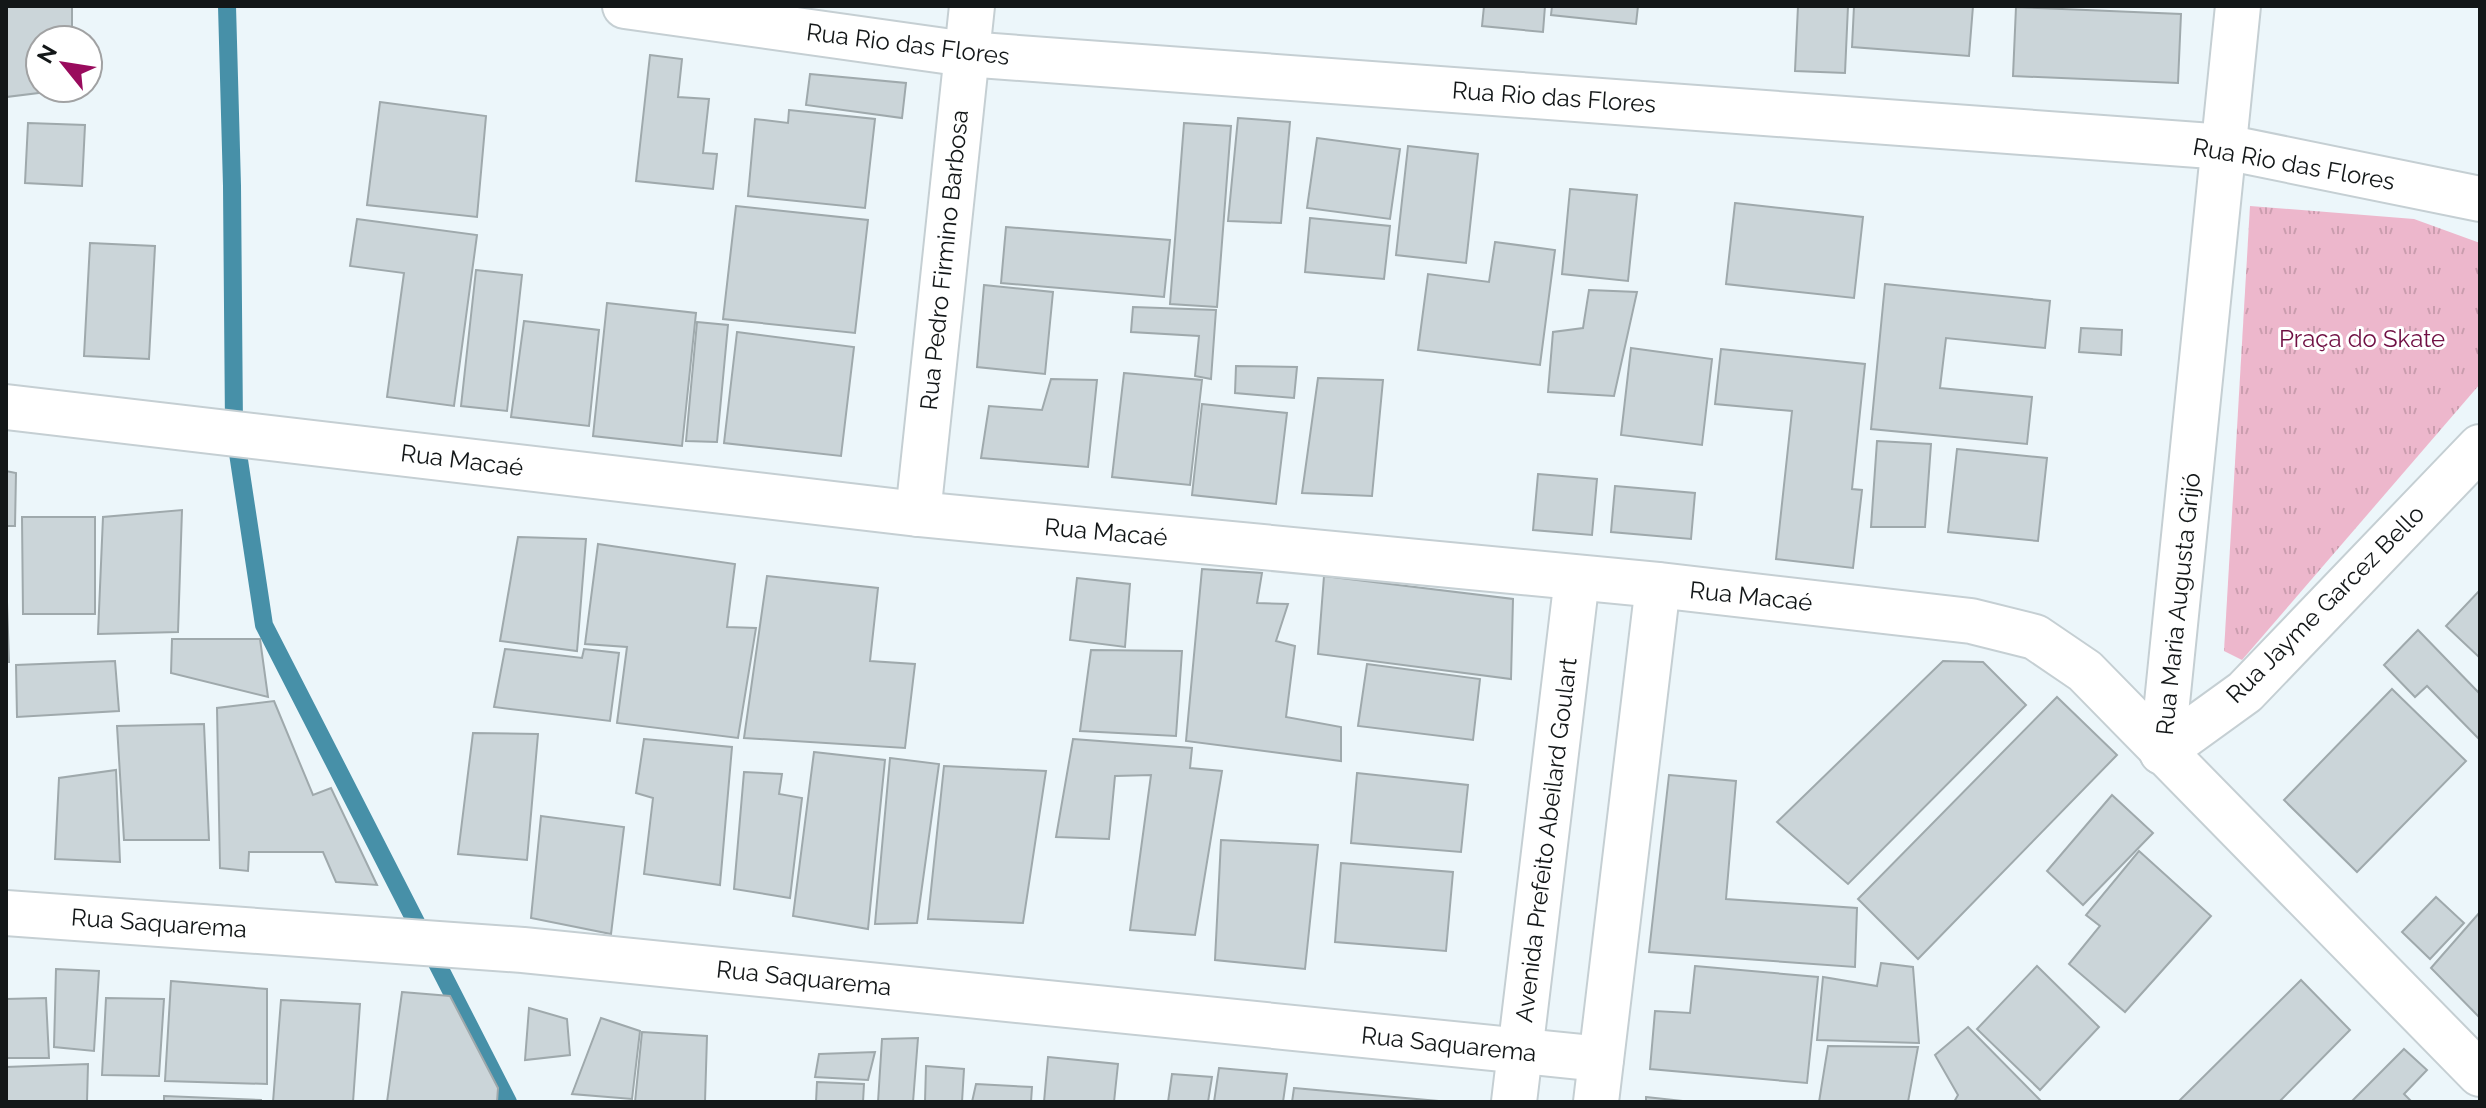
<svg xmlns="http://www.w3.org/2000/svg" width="2486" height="1108" font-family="Raleway,sans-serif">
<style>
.park{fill:url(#park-tufts)}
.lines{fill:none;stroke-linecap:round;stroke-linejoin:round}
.stream{stroke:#4790a8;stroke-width:18}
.building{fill:#cbd5d9;stroke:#9fa9ac;stroke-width:2}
.minor-casing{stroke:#c5cfd3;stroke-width:48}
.minor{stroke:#fff;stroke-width:44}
.labels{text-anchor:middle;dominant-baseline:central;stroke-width:6;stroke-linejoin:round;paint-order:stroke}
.street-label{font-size:24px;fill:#131718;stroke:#fff}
.park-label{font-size:24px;fill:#701044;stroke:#fff}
</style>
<defs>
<pattern id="park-tufts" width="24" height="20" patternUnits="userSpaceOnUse" patternTransform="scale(2)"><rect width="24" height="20" fill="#edb7cc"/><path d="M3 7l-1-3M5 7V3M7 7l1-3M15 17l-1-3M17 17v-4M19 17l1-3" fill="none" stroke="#ca9dae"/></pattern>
</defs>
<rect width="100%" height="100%" fill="#ecf6fa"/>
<path class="park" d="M 2250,206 L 2414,219 L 2480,243 L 2480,384 L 2242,660 L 2224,651 Z"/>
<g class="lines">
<path class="stream" d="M 227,6 L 232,186 L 234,427 L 264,625 L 508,1102"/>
</g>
<g class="building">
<path d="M 6,6 L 72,6 L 72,40 L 40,40 L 40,88 L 71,89 L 6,97 Z"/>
<path d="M 1484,6 L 1545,6 L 1543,32 L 1482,26 Z"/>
<path d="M 1552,6 L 1638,6 L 1636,24 L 1551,15 Z"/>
<path d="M 1798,6 L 1848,6 L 1845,73 L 1795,71 Z"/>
<path d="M 1854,6 L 1973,6 L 1969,56 L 1852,47 Z"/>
<path d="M 2016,7 L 2181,14 L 2178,83 L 2013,76 Z"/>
<path d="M 650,55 L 682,59 L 678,97 L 709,99 L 703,153 L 717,154 L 713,189 L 636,181 Z"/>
<path d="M 810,74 L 906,83 L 902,118 L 806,105 Z"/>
<path d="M 380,102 L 486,116 L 477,217 L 367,205 Z"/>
<path d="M 789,110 L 875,119 L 865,208 L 748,196 L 755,119 L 788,123 Z"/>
<path d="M 1238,118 L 1290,122 L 1281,223 L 1228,221 Z"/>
<path d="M 28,123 L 85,125 L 82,186 L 25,183 Z"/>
<path d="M 1184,123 L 1231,126 L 1217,307 L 1170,304 Z"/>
<path d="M 1317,138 L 1400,149 L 1390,219 L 1307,208 Z"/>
<path d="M 1408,146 L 1478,154 L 1466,263 L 1396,255 Z"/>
<path d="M 1570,189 L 1637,195 L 1628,281 L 1562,274 Z"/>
<path d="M 1735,203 L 1863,217 L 1854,298 L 1726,284 Z"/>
<path d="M 736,206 L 868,220 L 855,333 L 723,319 Z"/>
<path d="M 1310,218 L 1390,226 L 1384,279 L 1305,272 Z"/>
<path d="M 357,219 L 477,235 L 454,406 L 387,397 L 404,273 L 350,266 Z"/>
<path d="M 1006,227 L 1170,240 L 1164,297 L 1001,283 Z"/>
<path d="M 1495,242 L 1555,250 L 1540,365 L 1418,350 L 1428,274 L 1489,282 Z"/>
<path d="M 90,243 L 155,246 L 149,359 L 84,356 Z"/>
<path d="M 476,270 L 522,275 L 507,411 L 461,406 Z"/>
<path d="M 1885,284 L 2050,301 L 2045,348 L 1946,338 L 1940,388 L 2032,397 L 2027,444 L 1871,429 Z"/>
<path d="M 984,285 L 1053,292 L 1045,374 L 977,367 Z"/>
<path d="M 1589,290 L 1637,292 L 1614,396 L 1548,392 L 1553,332 L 1583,328 Z"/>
<path d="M 607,303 L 696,313 L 682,446 L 593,436 Z"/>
<path d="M 1133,307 L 1216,310 L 1211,379 L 1195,376 L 1199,336 L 1131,332 Z"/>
<path d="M 524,321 L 599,330 L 589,426 L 511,417 Z"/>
<path d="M 697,322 L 728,325 L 717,442 L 686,441 Z"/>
<path d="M 2081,328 L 2122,330 L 2121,355 L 2079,352 Z"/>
<path d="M 737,332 L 854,347 L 841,456 L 724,443 Z"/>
<path d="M 1631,348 L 1712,359 L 1702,445 L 1621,435 Z"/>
<path d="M 1721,349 L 1865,364 L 1852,489 L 1862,490 L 1853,568 L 1776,559 L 1792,411 L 1715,404 Z"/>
<path d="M 1236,366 L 1297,367 L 1294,398 L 1235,393 Z"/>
<path d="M 1124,373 L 1202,380 L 1190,485 L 1112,477 Z"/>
<path d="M 1318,378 L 1383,380 L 1372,496 L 1302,493 Z"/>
<path d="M 1051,379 L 1097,380 L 1088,467 L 981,458 L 989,406 L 1042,410 Z"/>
<path d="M 1202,404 L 1287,413 L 1276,504 L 1192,495 Z"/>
<path d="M 1877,441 L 1931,444 L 1925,527 L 1871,527 Z"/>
<path d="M 1957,449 L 2047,458 L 2038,541 L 1948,532 Z"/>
<path d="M 6,471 L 16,473 L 15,526 L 6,526 Z"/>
<path d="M 1538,474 L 1597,479 L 1592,535 L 1533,530 Z"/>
<path d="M 1615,486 L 1695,493 L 1691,539 L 1611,532 Z"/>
<path d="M 182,510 L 178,632 L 98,634 L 103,517 Z"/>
<path d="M 22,517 L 95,517 L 95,614 L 23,614 Z"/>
<path d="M 518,537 L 586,539 L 577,651 L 500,641 Z"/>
<path d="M 598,544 L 735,564 L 727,627 L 756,628 L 738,738 L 617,723 L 627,647 L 585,644 Z"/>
<path d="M 1202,569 L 1262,573 L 1257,603 L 1288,604 L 1276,641 L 1295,646 L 1286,717 L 1341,727 L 1341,761 L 1186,741 Z"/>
<path d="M 767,576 L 878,588 L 870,661 L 915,664 L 905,748 L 744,738 Z"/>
<path d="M 1324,576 L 1513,599 L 1511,679 L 1318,654 Z"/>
<path d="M 1077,578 L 1130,584 L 1125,647 L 1070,640 Z"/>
<path d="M 2480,590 L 2480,658 L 2446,626 Z"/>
<path d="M 6,602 L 7,602 L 9,662 L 6,662 Z"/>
<path d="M 2418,630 L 2480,694 L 2480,740 L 2427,686 L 2415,697 L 2384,665 Z"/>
<path d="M 172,639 L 260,639 L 268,697 L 171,673 Z"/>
<path d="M 505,649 L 582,658 L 584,649 L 619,653 L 610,721 L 494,707 Z"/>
<path d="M 1091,650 L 1182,651 L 1176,736 L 1080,731 Z"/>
<path d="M 115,661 L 119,711 L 17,717 L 16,665 Z"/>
<path d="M 1943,661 L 1983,662 L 2026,705 L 1848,884 L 1777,822 Z"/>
<path d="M 1367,664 L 1480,679 L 1473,740 L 1358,726 Z"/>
<path d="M 2392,689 L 2466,761 L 2357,872 L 2284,800 Z"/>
<path d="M 2057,697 L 2117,755 L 1918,959 L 1858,899 Z"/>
<path d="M 274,701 L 313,795 L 331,788 L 377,885 L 336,882 L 323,852 L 249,852 L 248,871 L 220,868 L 217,708 Z"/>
<path d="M 204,724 L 209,840 L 124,840 L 117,726 Z"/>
<path d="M 473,733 L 538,734 L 527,860 L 458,854 Z"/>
<path d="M 644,739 L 732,747 L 720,885 L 644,874 L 653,798 L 636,793 Z"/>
<path d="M 1073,739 L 1192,748 L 1190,768 L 1222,771 L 1195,935 L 1130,930 L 1151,775 L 1115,776 L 1109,839 L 1056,837 Z"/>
<path d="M 814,752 L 885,760 L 868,929 L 793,916 Z"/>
<path d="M 890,758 L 939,764 L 917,923 L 875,924 Z"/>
<path d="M 944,766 L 1046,771 L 1023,923 L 928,919 Z"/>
<path d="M 116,770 L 120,862 L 55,859 L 59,778 Z"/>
<path d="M 744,772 L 782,774 L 779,794 L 802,798 L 790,898 L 734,889 Z"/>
<path d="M 1357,773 L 1468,785 L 1461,852 L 1351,843 Z"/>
<path d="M 1669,775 L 1736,781 L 1726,899 L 1857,908 L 1855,967 L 1649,952 Z"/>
<path d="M 2112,795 L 2153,833 L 2083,905 L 2047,871 Z"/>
<path d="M 541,816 L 624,827 L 611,934 L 531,918 Z"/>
<path d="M 1221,840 L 1318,845 L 1305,969 L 1215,960 Z"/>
<path d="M 2139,851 L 2211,916 L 2125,1012 L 2069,964 L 2100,926 L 2086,915 Z"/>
<path d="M 1341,863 L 1453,872 L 1446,951 L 1335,942 Z"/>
<path d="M 2436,897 L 2464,923 L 2430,959 L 2402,932 Z"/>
<path d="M 2480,912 L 2480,1018 L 2431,968 Z"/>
<path d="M 1881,963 L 1913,967 L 1919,1043 L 1817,1040 L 1823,977 L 1877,986 Z"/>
<path d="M 1695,966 L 1818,977 L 1807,1083 L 1650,1069 L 1655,1011 L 1690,1013 Z"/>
<path d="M 2037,966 L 2099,1027 L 2040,1090 L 1977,1029 Z"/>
<path d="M 56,969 L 99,971 L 94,1051 L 54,1047 Z"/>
<path d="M 2301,980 L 2350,1030 L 2279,1102 L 2178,1102 Z"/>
<path d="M 171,981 L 267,989 L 267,1084 L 165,1081 Z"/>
<path d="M 402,992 L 450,996 L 498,1088 L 497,1102 L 387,1102 Z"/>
<path d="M 46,998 L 49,1058 L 6,1058 L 6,999 Z"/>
<path d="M 106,998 L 164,999 L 159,1076 L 102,1075 Z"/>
<path d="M 281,1000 L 360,1004 L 353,1102 L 273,1102 Z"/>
<path d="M 529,1008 L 567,1019 L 570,1055 L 525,1060 Z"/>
<path d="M 601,1018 L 640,1031 L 632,1099 L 572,1094 Z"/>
<path d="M 1968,1027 L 2042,1102 L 1954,1102 L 1958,1095 L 1935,1055 Z"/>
<path d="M 642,1032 L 707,1036 L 705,1102 L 635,1102 Z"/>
<path d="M 918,1038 L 913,1102 L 878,1102 L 882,1039 Z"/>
<path d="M 1828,1046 L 1918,1047 L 1908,1102 L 1819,1102 Z"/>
<path d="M 2404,1049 L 2427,1070 L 2404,1094 L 2412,1102 L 2351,1102 Z"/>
<path d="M 875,1052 L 868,1080 L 815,1077 L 819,1054 Z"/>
<path d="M 1048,1057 L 1118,1064 L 1114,1102 L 1044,1102 Z"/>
<path d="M 88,1064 L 87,1102 L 6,1102 L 6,1067 Z"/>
<path d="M 926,1066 L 964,1069 L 962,1102 L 925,1102 Z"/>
<path d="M 1219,1068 L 1287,1074 L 1283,1102 L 1214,1102 Z"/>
<path d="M 1172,1074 L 1212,1077 L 1208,1102 L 1168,1102 Z"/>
<path d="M 817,1082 L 864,1084 L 863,1102 L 816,1102 Z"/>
<path d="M 976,1084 L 1032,1087 L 1031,1102 L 972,1102 Z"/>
<path d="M 1294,1088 L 1450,1102 L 1292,1102 Z"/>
<path d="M 164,1096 L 261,1100 L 261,1102 L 164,1102 Z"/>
<path d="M 1646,1097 L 1692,1102 L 1646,1102 Z"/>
</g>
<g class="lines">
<defs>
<g id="minor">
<path d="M 625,6 L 966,54 L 2225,147 L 2480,199"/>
<path d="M 6,407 L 918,514 L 1658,585 L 1971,621 L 2035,637 L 2085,671 L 2480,1074"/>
<path d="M 918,514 L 972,6"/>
<path d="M 2162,752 L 2238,6"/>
<path d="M 2162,752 L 2245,692 L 2480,447"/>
<path d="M 6,913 L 523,950 L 1601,1059"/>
<path d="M 1514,1102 L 1577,578"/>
<path d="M 1596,1102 L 1658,585"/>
</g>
</defs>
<use href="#minor" class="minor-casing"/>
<use href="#minor" class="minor"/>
</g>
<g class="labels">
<g class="street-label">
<text transform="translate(908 44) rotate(7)">Rua Rio das Flores</text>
<text transform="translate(1554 97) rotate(4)">Rua Rio das Flores</text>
<text transform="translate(2294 164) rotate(10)">Rua Rio das Flores</text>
<text transform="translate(944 260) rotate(-84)">Rua Pedro Firmino Barbosa</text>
<text transform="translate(462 460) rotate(7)">Rua Macaé</text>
<text transform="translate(1106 532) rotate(5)">Rua Macaé</text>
<text transform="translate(1751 596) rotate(6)">Rua Macaé</text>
<text transform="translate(2178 604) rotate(-84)">Rua Maria Augusta Grijó</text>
<text transform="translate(2325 604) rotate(-45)">Rua Jayme Garcez Bello</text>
<text transform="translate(1546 840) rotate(-83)">Avenida Prefeito Abeilard Goulart</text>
<text transform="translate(159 923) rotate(4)">Rua Saquarema</text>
<text transform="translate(804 978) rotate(6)">Rua Saquarema</text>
<text transform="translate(1449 1044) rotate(6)">Rua Saquarema</text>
</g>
<g class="park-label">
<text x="2362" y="338">Praça do Skate</text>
</g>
</g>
<rect width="2486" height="1108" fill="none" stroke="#131718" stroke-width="16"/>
<g transform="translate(64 64) rotate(300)"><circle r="38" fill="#ffffff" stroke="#a1a2a3" stroke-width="2"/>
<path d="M0-6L14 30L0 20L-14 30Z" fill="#990b5d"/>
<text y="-12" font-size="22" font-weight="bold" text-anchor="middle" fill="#131718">N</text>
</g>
</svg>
